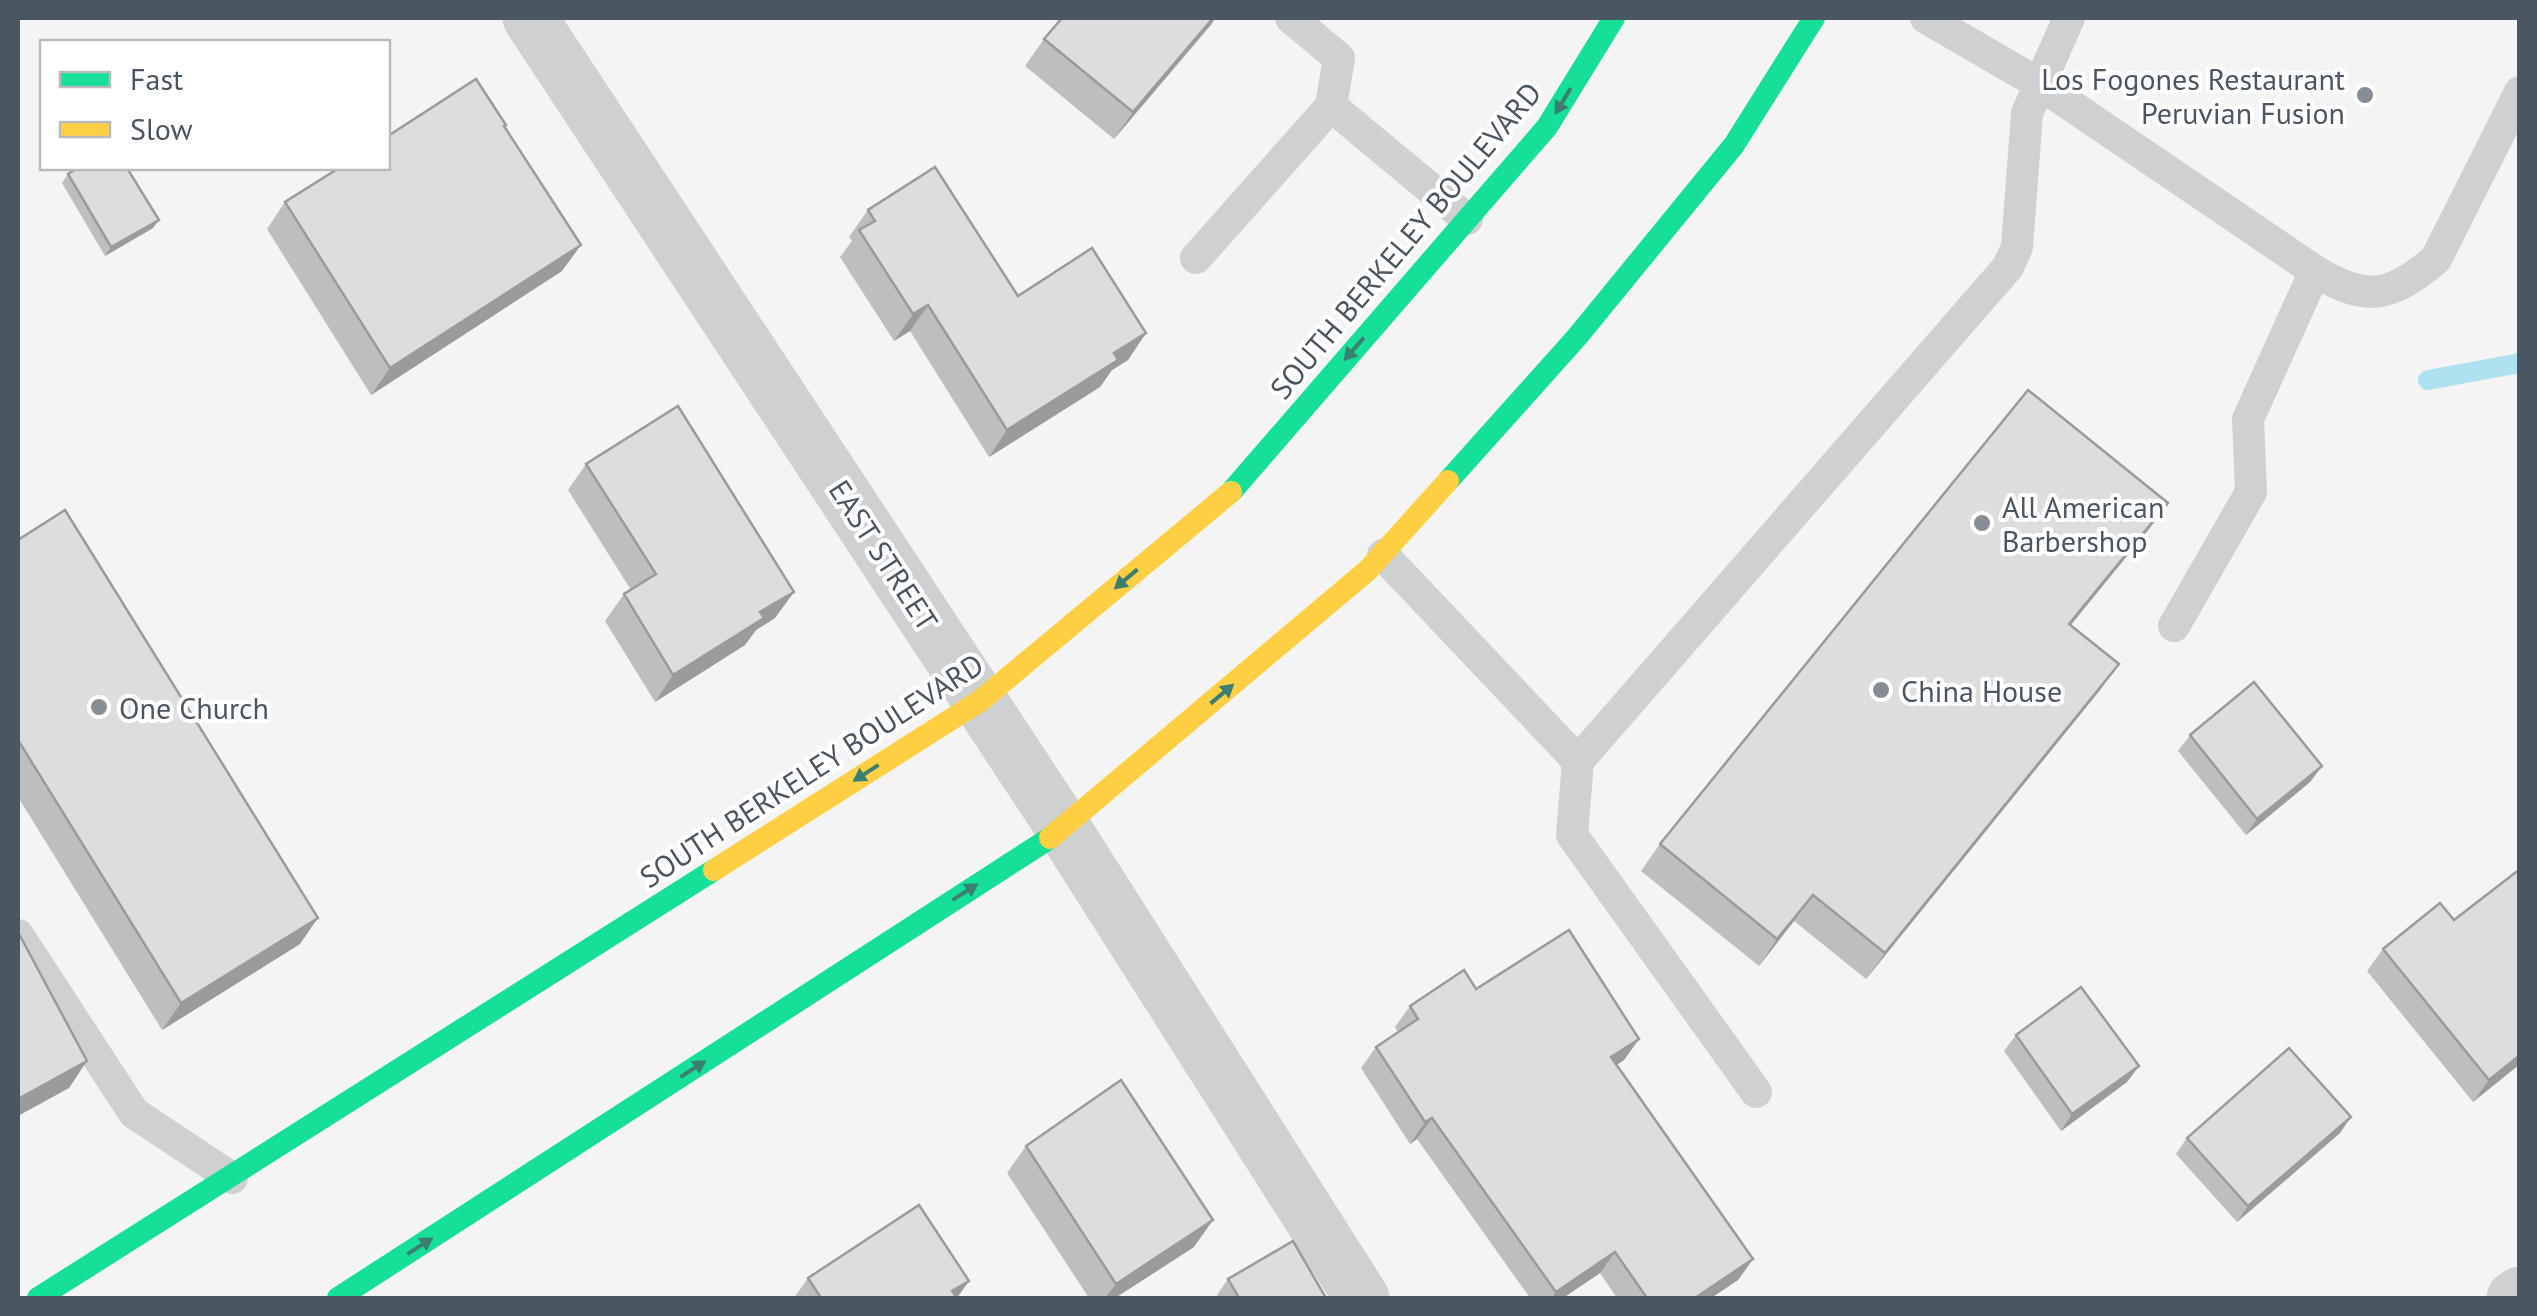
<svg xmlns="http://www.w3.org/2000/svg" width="2537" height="1316" font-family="'PT Sans',sans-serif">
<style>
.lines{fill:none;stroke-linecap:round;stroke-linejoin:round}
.stream{stroke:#aee2f0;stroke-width:20}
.lane{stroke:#ced0d2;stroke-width:32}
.street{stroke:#ced0d2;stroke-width:55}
.fast{stroke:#16e098;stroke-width:22}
.slow{stroke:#ffcf43;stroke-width:22}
.wall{fill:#bebebf}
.shaded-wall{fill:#9b9b9b}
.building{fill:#ddddde;stroke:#9b9b9b;stroke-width:2.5}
.oneway{fill:#3a7f72}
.poi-dot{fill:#868d94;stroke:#fff;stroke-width:4}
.labels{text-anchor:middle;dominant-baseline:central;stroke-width:8;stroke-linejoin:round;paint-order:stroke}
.poi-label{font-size:30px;fill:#4a5661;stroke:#fff;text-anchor:start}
.street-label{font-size:30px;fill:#4a5661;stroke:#fff}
</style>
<rect width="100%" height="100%" fill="#f4f4f4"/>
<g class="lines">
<path class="stream" d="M 2428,380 L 2520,363"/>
<g class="lane">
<path d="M 1291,18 L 1339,58 L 1331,106 L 1467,219"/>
<path d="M 1926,18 L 2038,83 L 2315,271 C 2367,303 2391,297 2436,259 L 2520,92"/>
<path d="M 1196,258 L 1331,106"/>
<path d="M 1383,555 L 1578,761 L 2008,267 L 2017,247 L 2027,113 L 2069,18"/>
<path d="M 2174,626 L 2251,492 L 2248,419 L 2315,271"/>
<path d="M 1578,761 L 1572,835 L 1756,1092"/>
<path d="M 18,935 L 134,1113 L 232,1178"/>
</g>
<g class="street">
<path d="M 530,18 L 1064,829 L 1362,1298"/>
<path d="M 2514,1298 L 2520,1294"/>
</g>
<g class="fast">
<path d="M 1448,481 L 1577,337 L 1734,145 L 1814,18"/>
<path d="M 1231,492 L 1547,127 L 1614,18"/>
<path d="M 38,1298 L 714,870"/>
<path d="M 338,1298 L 1050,838"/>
</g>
<g class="slow">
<path d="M 1050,838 L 1368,570 L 1448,481"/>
<path d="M 714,870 L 980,701 L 1231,492"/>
</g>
</g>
<g class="wall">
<path d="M 1213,23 L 1114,139 L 1025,66 L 1044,39 Z"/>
<path d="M 505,127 L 562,271 L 371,395 L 267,229 L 285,202 Z"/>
<path d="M 68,174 L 153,228 L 105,256 L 62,183 Z"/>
<path d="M 868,210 L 1018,296 L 1146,333 L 1128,360 L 1112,370 L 1100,387 L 989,457 L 910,331 L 894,341 L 840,257 L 852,241 L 849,237 Z"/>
<path d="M 586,464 L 775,618 L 756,630 L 745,645 L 655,702 L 605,621 L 624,594 L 631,590 L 568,490 Z"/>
<path d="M 2168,503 L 2149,529 L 2071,625 L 2100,690 L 1866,979 L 1794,921 L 1759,966 L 1641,871 L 1660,844 Z"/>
<path d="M 18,540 L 300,944 L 162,1030 L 18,797 Z"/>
<path d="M 2190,735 L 2322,766 L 2310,782 L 2246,835 L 2178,751 Z"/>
<path d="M 2520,869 L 2520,1064 L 2473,1102 L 2367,971 L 2383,949 L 2454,920 Z"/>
<path d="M 1476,989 L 1639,1039 L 1624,1060 L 1617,1065 L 1753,1259 L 1738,1280 L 1711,1298 L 1617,1298 L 1600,1273 L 1563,1298 L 1530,1298 L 1417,1139 L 1410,1144 L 1361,1068 L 1376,1047 L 1398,1032 L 1395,1027 L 1410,1006 Z"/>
<path d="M 2016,1035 L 2139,1066 L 2127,1082 L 2061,1131 L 2004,1051 Z"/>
<path d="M 2340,1133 L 2237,1222 L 2176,1154 L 2187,1138 Z"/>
<path d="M 1026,1146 L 1194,1247 L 1115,1298 L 1089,1298 L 1007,1173 Z"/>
<path d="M 808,1278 L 957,1298 L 794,1298 Z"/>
<path d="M 1228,1279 L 1326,1298 L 1218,1298 L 1217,1295 Z"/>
</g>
<g class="shaded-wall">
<path d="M 1213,18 L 1216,18 L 1114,139 L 1133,112 Z"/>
<path d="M 159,220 L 153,228 L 105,256 L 111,247 Z"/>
<path d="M 581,245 L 562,271 L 371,395 L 390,368 Z"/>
<path d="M 928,305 L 910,331 L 894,341 L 913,314 Z"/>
<path d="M 1146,333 L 1128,360 L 1112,370 L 1100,387 L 989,457 L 1007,430 L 1114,353 Z"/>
<path d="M 2168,503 L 2149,529 L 2050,650 L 2069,624 Z"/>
<path d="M 794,592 L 775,618 L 756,630 L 745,645 L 655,702 L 673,675 L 760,612 Z"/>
<path d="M 2119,664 L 2100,690 L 1866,979 L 1885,953 Z"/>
<path d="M 2322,766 L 2310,782 L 2246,835 L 2257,819 Z"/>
<path d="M 1813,895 L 1794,921 L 1759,966 L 1777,939 Z"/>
<path d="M 318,918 L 300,944 L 162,1030 L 181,1003 Z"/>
<path d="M 1639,1039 L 1624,1060 L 1596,1078 L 1611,1057 Z"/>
<path d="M 2520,1055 L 2520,1064 L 2473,1102 L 2489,1080 Z"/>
<path d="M 87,1061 L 69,1088 L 18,1116 L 18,1099 Z"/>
<path d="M 2139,1066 L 2127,1082 L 2061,1131 L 2072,1114 Z"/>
<path d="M 2351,1117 L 2340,1133 L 2237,1222 L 2248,1206 Z"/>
<path d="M 1432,1118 L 1417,1139 L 1410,1144 L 1425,1122 Z"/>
<path d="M 1213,1220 L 1194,1247 L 1115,1298 L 1105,1298 L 1116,1284 Z"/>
<path d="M 1615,1252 L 1600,1273 L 1563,1298 L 1552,1298 L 1556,1292 Z"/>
<path d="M 1753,1259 L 1738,1280 L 1711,1298 L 1695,1298 Z"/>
<path d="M 969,1281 L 957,1298 L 952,1291 Z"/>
</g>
<g class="building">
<path d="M 1062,18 L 1213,18 L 1133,112 L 1044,39 Z"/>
<path d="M 476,79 L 506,125 L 504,126 L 581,245 L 390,368 L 285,202 L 339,168 L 388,168 L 388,136 Z"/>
<path d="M 935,167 L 1018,296 L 1092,248 L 1146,333 L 1114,353 L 1118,360 L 1007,430 L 928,305 L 913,314 L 859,230 L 875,221 L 868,210 Z"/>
<path d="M 78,168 L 127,168 L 159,220 L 111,247 L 68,174 Z"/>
<path d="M 2028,390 L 2168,503 L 2069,624 L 2119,664 L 1885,953 L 1813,895 L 1777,939 L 1660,844 Z"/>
<path d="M 678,406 L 794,592 L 760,612 L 764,618 L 673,675 L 624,594 L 656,574 L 586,464 Z"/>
<path d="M 65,510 L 318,918 L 181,1003 L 18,740 L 18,540 Z"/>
<path d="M 2254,682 L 2322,766 L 2257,819 L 2190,735 Z"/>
<path d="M 2520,869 L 2520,1055 L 2489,1080 L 2383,949 L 2440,903 L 2454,920 Z"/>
<path d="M 1569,930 L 1639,1039 L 1611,1057 L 1753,1259 L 1695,1298 L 1647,1298 L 1615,1252 L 1556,1292 L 1432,1118 L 1425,1122 L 1376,1047 L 1418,1019 L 1410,1006 L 1464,970 L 1476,989 Z"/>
<path d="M 18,932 L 87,1061 L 18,1099 Z"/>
<path d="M 2081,987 L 2139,1066 L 2072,1114 L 2016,1035 Z"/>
<path d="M 2289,1048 L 2351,1117 L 2248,1206 L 2187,1138 Z"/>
<path d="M 1121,1080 L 1213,1220 L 1116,1284 L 1026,1146 Z"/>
<path d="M 919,1205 L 969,1281 L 952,1291 L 957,1298 L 821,1298 L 808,1278 Z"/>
<path d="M 1293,1241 L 1326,1298 L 1239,1298 L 1228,1279 Z"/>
</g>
<defs><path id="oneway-solid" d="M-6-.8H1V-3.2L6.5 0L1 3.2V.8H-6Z" transform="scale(2.5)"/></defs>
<g class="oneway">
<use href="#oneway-solid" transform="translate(1563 101) rotate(121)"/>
<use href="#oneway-solid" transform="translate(1354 349) rotate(131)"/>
<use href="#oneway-solid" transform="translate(1126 579) rotate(140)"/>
<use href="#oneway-solid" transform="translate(1222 694) rotate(-40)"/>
<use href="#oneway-solid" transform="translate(866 773) rotate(147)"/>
<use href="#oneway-solid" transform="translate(965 892) rotate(-33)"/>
<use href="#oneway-solid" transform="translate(693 1069) rotate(-33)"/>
<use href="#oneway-solid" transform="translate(420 1246) rotate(-33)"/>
</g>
<g class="poi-dot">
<circle cx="2365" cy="95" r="10"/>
<circle cx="1982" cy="523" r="10"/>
<circle cx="1881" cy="690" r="10"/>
<circle cx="99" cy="707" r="10"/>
</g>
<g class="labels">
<g class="poi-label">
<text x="2345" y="78" text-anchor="end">Los Fogones Restaurant<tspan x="2345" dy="34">Peruvian Fusion</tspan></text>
<text x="2002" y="506">All American<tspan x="2002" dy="34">Barbershop</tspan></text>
<text x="1901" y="690">China House</text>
<text x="119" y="707">One Church</text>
</g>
<g class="street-label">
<text transform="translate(1405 240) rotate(-50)">SOUTH BERKELEY BOULEVARD</text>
<text transform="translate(884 555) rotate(57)">EAST STREET</text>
<text transform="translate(811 770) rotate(-33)">SOUTH BERKELEY BOULEVARD</text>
</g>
</g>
<rect width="2537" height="1316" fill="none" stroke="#4a5661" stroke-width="40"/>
<rect x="40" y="40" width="350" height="130" fill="#ffffff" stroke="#b7bbc0" stroke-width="2.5"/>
<rect x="60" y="72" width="50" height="15" fill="#16e098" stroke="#b7bbc0" stroke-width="2.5"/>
<text x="130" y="90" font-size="30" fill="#4a5661">Fast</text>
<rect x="60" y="122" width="50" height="15" fill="#ffcf43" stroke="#b7bbc0" stroke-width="2.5"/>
<text x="130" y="140" font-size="30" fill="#4a5661">Slow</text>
</svg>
